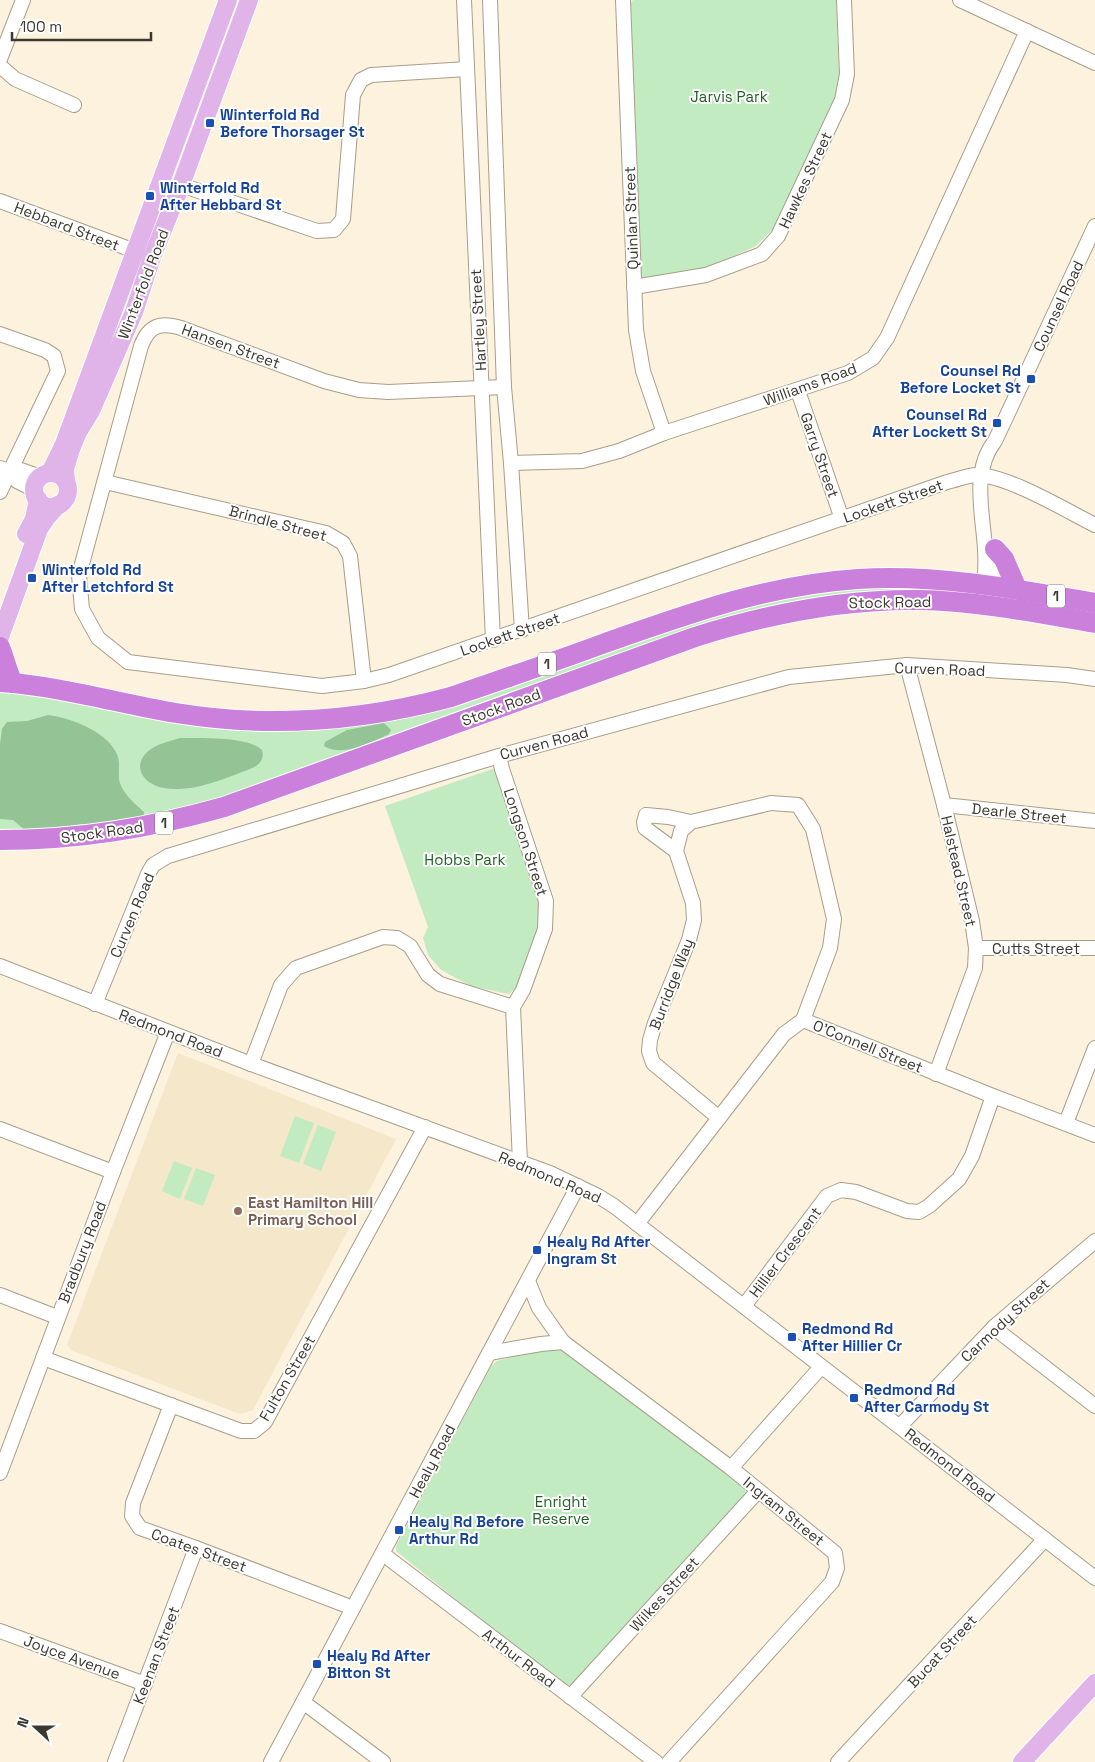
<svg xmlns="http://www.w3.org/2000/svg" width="1095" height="1762" font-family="'Space Grotesk',sans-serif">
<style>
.built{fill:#f4e7ca}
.green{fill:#c2ebc1}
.forest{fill:#94c395}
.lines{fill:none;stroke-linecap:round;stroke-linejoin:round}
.minor-casing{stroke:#a79e8a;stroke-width:16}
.major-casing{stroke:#fff;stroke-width:20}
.highway-casing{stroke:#fff;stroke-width:22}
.minor{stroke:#fff;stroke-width:14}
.major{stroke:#e0b3e9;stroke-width:18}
.highway{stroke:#cb80db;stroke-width:20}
.transit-dot{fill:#1a4fb4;stroke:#fff;stroke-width:2}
.education-dot{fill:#8d6e63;stroke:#fff;stroke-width:2}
.labels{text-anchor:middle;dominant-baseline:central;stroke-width:4;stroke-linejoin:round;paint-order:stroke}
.shield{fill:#fff;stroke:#76746d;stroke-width:1}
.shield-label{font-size:14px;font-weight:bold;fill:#3c382f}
.park-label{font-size:15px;fill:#1e5f24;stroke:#fff}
.transit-label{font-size:15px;font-weight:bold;fill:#164399;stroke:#fff;text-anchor:start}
.street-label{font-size:15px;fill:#3c382f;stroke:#fff}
.education-label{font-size:15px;font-weight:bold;fill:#785e54;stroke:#fff;text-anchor:start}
</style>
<rect width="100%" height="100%" fill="#fcf2dd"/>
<path class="built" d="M 178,1053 L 396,1139 L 253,1410 L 240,1414 L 73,1351 L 67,1345 Z"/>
<g class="green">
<path d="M 633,0 L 836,0 L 839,73 L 835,98 L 773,229 L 756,246 L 705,269 L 641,278 L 636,271 L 631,3 Z"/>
<path d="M 845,586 L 973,589 L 974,594 L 844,597 L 224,799 L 144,820 L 0,834 L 0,687 L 347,725 L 714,612 Z"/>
<path d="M 495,768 L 539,895 L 540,925 L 518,987 L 508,994 L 471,986 L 441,970 L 428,955 L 423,938 L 428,927 L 385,806 Z"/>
<path d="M 295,1116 L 314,1123 L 299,1163 L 280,1156 Z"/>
<path d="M 318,1125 L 336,1132 L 321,1171 L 303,1164 Z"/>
<path d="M 174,1161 L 192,1168 L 180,1199 L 162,1191 Z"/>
<path d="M 196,1168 L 215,1175 L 203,1206 L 184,1199 Z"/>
<path d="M 545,1348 L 554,1348 L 565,1352 L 744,1486 L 746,1494 L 574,1684 L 567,1686 L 562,1685 L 396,1551 L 396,1546 L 491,1366 L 497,1361 Z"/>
</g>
<g class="forest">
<path d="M 48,715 C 71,718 105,731 116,752 C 121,762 118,769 119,779 C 121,792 135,804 144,812 L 143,818 L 100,825 L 81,824 L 62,829 L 26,831 L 13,820 L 0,819 L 0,744 L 2,729 L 7,722 L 27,721 Z"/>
<path d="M 384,723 L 391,730 L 389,734 C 372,742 343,758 324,746 L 325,742 L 347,730 Z"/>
<path d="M 180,738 C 199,738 248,736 262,750 C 266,764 253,768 242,772 C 216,782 192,792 164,788 C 142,784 130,764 151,749 C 160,743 170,741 180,738 Z"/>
</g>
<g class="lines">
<defs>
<g id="minor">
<path d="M 464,0 L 493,640"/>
<path d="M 490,0 L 504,387 L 511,463 L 522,630"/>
<path d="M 623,0 L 636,330 L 643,371 L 664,433"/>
<path d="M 960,0 L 1095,63"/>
<path d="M 0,59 L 23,0"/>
<path d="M 0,66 L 15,79 L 74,105"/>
<path d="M 181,185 L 317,231 L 334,230 L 343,219 L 353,95 L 361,80 L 371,75 L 467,69"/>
<path d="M 0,201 L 135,251"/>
<path d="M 634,287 L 706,275 L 762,254 L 778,236 L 842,100 L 847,74 L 844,0"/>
<path d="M 0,334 L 45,350 L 54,356 L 58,371 L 0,492"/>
<path d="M 504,387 L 388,392 L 359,390 L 324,381 L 181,328 C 160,322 149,325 141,346 L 79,575 L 82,609 L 98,638 L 128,662 L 322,686 L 364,681 L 389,675 L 947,482 C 957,480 967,475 977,475 C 1007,475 1067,511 1095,525"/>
<path d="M 798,391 L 842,519"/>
<path d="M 511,463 L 582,461 L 619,451 L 664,433 L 848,373 L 873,358 L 887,338 L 1027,31"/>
<path d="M 0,468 L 9,471 L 21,470 L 41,477"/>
<path d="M 9,471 L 17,481 L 35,490"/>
<path d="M 105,482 L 326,533 L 343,543 L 350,556 L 364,681"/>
<path d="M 984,592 C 985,578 986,563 985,549 C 983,514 971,471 995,441 L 1095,226"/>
<path d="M 994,595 L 994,546"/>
<path d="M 907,665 L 944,805 L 972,921 L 976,948 L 975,968 L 936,1074"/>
<path d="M 499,756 L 502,769 L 546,901 L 545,929 L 523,990 L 513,1007 L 520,1162"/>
<path d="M 944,805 L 1095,821"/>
<path d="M 676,851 L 645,828 L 644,822 L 646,815 L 668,817 L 691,822"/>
<path d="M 976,948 L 1095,948"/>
<path d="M 0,966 L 251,1064 L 550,1173 L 598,1196 L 614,1206 L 1095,1578"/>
<path d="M 95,1004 L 148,874 L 153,865 L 168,856 L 499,756 L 789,677 L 907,665 L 1067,675 L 1095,679"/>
<path d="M 251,1064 L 281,985 L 296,968 L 383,937 L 397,938 L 410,946 L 428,975 L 440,984 L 513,1007"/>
<path d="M 719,1118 L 653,1063 L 649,1051 L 650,1040 L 655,1023 L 689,940 L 694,920 L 693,903 L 676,851 L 681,831 L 691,822 L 771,803 L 798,805 L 813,829 L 834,919 L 830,948 L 803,1020"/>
<path d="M 1066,1123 L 1095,1048"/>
<path d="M 0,1129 L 113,1172"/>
<path d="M 637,1224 L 784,1034 L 803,1020 L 993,1096 L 1095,1135"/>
<path d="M 528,1281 L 539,1308 L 563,1342 L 731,1468 L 835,1553 L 837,1568 L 832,1582 L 669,1762"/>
<path d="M 0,1295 L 57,1317"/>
<path d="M 744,1306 L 827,1196 L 841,1190 L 856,1192 L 907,1211 L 919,1212 L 929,1206 L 959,1179 L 972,1156 L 993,1096"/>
<path d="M 995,1326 L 1002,1334 L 1095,1406"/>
<path d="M 489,1353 L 541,1344 L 563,1342"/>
<path d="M 43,1358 L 241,1431 L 254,1431 L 265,1422 L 425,1127"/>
<path d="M 171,1405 L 133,1503 L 132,1516 L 140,1528 L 196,1548 L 353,1608"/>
<path d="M 900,1426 L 995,1326 L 1095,1241"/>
<path d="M 731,1468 L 821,1367"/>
<path d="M 0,1473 L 113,1172 L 168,1032"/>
<path d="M 383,1554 L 656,1762"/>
<path d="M 0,1631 L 145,1684"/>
<path d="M 570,1697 L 758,1491"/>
<path d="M 303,1702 L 383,1762"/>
<path d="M 115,1762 L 196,1548"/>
<path d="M 271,1762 L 578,1186"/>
<path d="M 838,1762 L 1045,1539"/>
</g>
<g id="major">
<path d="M 50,473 L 64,444 L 228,0"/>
<circle cx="51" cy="490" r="17"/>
<path d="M 66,481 L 65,469 L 71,449 L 78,432 L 91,411 L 134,312 L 152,257 L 181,185 L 249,0"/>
<path d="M 26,534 L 34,519 L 38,499"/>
<path d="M 0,637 L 39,529 L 48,516 L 58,505"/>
<path d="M 1022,1762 L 1095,1683"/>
</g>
<g id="highway">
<path d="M 995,549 L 1004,559 L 1017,589"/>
<path d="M 0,647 C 5,659 7,671 13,683"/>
<path d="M 0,682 C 60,686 117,703 176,713 C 268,728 362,721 451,697 C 503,679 554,662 605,643 C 690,613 768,585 858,579 C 938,574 1016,589 1095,603"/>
<path d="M 0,840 C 79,840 149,828 224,807 L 695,637 C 768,614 841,599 918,600 C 978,601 1037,613 1095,623"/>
</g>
</defs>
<use href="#minor" class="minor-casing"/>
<use href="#major" class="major-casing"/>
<use href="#highway" class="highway-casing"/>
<use href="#minor" class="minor"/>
<use href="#major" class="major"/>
<use href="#highway" class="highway"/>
</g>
<g class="transit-dot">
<rect x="205" y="118" width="10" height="10" rx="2.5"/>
<rect x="145" y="191" width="10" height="10" rx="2.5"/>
<rect x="1026" y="374" width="10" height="10" rx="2.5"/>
<rect x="992" y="418" width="10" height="10" rx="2.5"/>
<rect x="27" y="573" width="10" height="10" rx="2.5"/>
<rect x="532" y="1245" width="10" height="10" rx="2.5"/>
<rect x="787" y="1332" width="10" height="10" rx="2.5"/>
<rect x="849" y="1393" width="10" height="10" rx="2.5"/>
<rect x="394" y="1525" width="10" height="10" rx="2.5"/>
<rect x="312" y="1659" width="10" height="10" rx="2.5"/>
</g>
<circle class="education-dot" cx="238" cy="1211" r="5"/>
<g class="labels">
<g class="shield">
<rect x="1047" y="584.5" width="18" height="23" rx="4"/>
<rect x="538" y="652.5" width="18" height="23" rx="4"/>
<rect x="155" y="811.5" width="18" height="23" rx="4"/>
</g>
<g class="shield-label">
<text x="1056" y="596">1</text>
<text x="547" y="664">1</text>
<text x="164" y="823">1</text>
</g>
<g class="park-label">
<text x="729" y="96">Jarvis Park</text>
<text x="465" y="859">Hobbs Park</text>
<text x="561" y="1501">Enright<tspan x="561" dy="17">Reserve</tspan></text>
</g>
<g class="transit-label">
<text x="220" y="114">Winterfold Rd<tspan x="220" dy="17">Before Thorsager St</tspan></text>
<text x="160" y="187">Winterfold Rd<tspan x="160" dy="17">After Hebbard St</tspan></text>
<text x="1021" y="370" text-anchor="end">Counsel Rd<tspan x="1021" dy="17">Before Locket St</tspan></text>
<text x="987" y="414" text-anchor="end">Counsel Rd<tspan x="987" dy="17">After Lockett St</tspan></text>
<text x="42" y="569">Winterfold Rd<tspan x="42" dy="17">After Letchford St</tspan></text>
<text x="547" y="1241">Healy Rd After<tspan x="547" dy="17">Ingram St</tspan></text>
<text x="802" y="1328">Redmond Rd<tspan x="802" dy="17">After Hillier Cr</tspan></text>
<text x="864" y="1389">Redmond Rd<tspan x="864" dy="17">After Carmody St</tspan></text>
<text x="409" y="1521">Healy Rd Before<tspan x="409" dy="17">Arthur Rd</tspan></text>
<text x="327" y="1655">Healy Rd After<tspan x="327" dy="17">Bitton St</tspan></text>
</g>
<g class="street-label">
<text transform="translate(805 180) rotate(-65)">Hawkes Street</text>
<text transform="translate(631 218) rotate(-92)">Quinlan Street</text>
<text transform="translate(67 226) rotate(21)">Hebbard Street</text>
<text transform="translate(143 284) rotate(-69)">Winterfold Road</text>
<text transform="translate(1058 306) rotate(-65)">Counsel Road</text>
<text transform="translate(478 320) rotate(-93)">Hartley Street</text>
<text transform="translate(231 346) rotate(20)">Hansen Street</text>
<text transform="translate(810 384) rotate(-20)">Williams Road</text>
<text transform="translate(820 455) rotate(71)">Garry Street</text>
<text transform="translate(893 501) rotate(-19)">Lockett Street</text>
<text transform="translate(278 523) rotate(15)">Brindle Street</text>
<text transform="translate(890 602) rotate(-1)">Stock Road</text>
<text transform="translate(510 634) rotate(-19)">Lockett Street</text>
<text transform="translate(940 669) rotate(2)">Curven Road</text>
<text transform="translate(501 707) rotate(-20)">Stock Road</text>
<text transform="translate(544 743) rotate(-15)">Curven Road</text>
<text transform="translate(1019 813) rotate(6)">Dearle Street</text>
<text transform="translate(102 832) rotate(-8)">Stock Road</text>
<text transform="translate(526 842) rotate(72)">Longson Street</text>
<text transform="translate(959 871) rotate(77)">Halstead Street</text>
<text transform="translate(132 915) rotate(-67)">Curven Road</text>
<text x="1036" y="948">Cutts Street</text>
<text transform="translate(671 984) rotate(-69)">Burridge Way</text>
<text transform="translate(171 1033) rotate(21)">Redmond Road</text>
<text transform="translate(868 1046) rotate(22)">O'Connell Street</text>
<text transform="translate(550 1177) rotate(23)">Redmond Road</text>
<text transform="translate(82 1252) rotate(-69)">Bradbury Road</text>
<text transform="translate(785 1252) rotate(-53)">Hillier Crescent</text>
<text transform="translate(1005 1320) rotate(-43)">Carmody Street</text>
<text transform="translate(287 1378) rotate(-60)">Fulton Street</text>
<text transform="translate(432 1461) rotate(-62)">Healy Road</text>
<text transform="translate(950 1465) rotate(38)">Redmond Road</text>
<text transform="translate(784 1511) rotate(39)">Ingram Street</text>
<text transform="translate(199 1550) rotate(20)">Coates Street</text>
<text transform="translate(664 1594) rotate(-48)">Wilkes Street</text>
<text transform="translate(942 1651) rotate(-47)">Bucat Street</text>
<text transform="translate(156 1655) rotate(-69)">Keenan Street</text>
<text transform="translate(72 1657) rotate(20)">Joyce Avenue</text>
<text transform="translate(519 1658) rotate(37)">Arthur Road</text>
</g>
<g class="education-label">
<text x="248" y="1202">East Hamilton Hill<tspan x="248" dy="17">Primary School</tspan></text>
</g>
</g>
<g transform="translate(35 1727) rotate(291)" stroke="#ffffff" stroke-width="4" paint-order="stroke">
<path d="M0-4L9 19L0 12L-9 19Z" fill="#3c382f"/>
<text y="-8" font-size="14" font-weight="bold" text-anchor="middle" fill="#3c382f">N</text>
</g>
<path d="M12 32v8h139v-8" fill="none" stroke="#3c382f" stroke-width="2.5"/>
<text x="20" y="32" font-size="15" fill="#3c382f" stroke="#ffffff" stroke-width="4" paint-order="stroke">100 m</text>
</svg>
